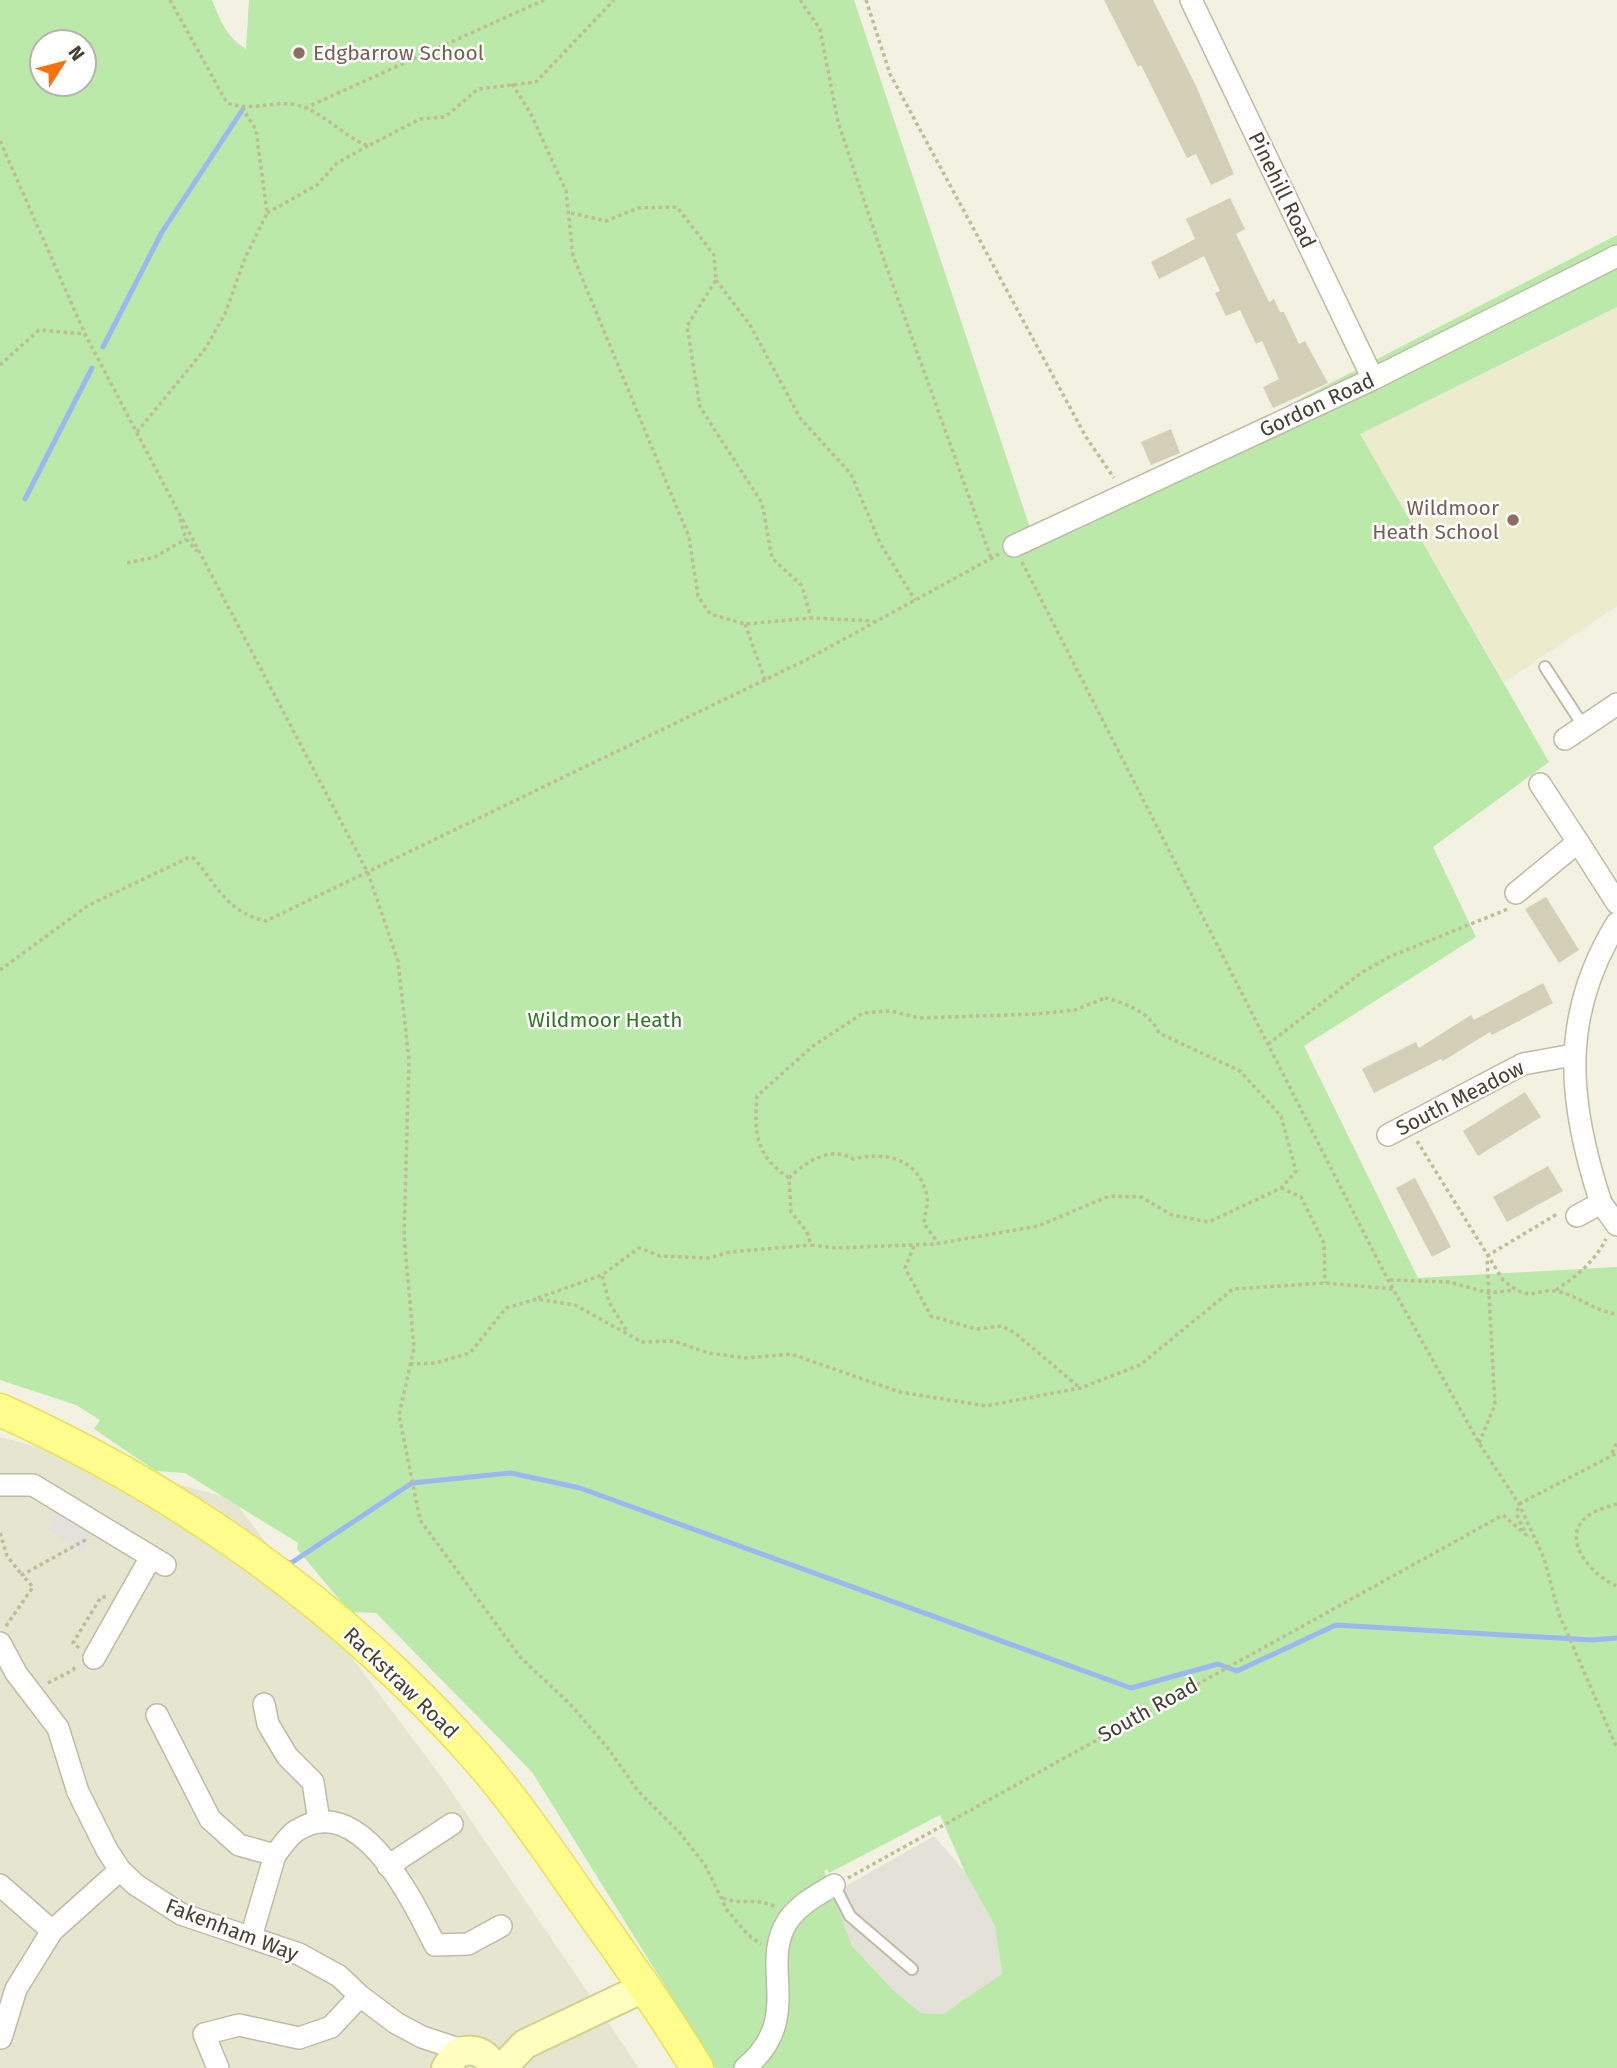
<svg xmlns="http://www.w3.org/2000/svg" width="1617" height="2068" font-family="'Fira Sans',sans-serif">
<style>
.residential{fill:#e6e5d0}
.industrial{fill:#e4e1d8}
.education{fill:#ecebcb}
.green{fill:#bbe9a9;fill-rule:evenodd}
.parking{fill:#e2e1db}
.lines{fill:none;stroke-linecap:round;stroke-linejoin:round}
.stream{stroke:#9bb8f3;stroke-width:5}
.building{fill:#d4d0b7}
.lane-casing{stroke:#bebba5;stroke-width:14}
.street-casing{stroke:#bebba5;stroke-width:24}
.secondary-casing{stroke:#d1d08e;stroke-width:32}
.primary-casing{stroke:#e8e15a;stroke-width:35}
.path{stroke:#c0bc95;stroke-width:3.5;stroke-dasharray:3.5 3.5;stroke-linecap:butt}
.lane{stroke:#fff;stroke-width:10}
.street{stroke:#fff;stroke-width:21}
.secondary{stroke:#feffbf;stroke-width:28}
.primary{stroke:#fffc8e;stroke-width:32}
.education-dot{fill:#8d6e63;stroke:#fff;stroke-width:2.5}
.labels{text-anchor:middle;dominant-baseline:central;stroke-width:5;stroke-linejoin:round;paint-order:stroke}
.education-label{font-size:21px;fill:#785e54;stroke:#fff;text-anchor:start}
.street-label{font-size:21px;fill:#444133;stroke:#fff}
.park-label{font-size:21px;fill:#2f7724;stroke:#fff}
</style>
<rect width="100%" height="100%" fill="#f2f1e2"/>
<path class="residential" d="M 0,1437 L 233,1499 L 440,1775 L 639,2068 L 0,2068 Z"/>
<path class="industrial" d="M 934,1836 L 965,1872 L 995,1926 L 1002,1974 L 943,2014 L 921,2013 L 894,1991 L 852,1946 L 832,1894 Z"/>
<path class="education" d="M 1617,307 L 1617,606 L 1504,682 L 1359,434 Z"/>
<path class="green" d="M 0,0 L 212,0 C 220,20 227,38 246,49 L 249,0 L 854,0 L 1033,537 L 1617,235 L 1617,307 L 1360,434 L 1549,762 L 1433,847 L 1476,937 L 1304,1046 L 1418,1278 L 1617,1267 L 1617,2068 L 716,2068 L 532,1772 L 376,1613 L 350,1612 L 297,1549 L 298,1543 L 185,1473 L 156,1471 L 94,1429 L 100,1420 L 76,1405 L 0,1380 ZM 42,42 L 84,42 L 84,84 L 42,84 ZM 940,1815 L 965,1872 L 995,1926 L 1002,1974 L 943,2014 L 921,2013 L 894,1991 L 852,1946 L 824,1871 L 827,1869 L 829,1873 Z"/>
<path class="parking" d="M 59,1508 L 92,1531 L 84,1553 L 47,1529 Z"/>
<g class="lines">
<g class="stream">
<path d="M 103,347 L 162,232 L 243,109"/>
<path d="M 25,499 L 92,368"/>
<path d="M 286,1562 L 291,1563 L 412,1483 L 511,1473 L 580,1488 L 1131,1688 L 1218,1664 L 1237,1671 L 1336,1625 L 1592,1640 L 1617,1638"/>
</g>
</g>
<g class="building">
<path d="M 1104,0 L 1153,0 L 1196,86 L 1234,174 L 1211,185 L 1196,154 L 1187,158 L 1141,65 L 1138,67 Z"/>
<path d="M 1230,198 L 1245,229 L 1236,234 L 1269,302 L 1274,299 L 1280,312 L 1284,312 L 1299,344 L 1305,341 L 1328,383 L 1273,408 L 1263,387 L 1279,379 L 1262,341 L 1256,344 L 1240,310 L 1226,316 L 1215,293 L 1220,291 L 1204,256 L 1159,279 L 1151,262 L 1195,239 L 1186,219 Z"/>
<path d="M 1171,429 L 1180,453 L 1151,465 L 1141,442 Z"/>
<path d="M 1546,897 L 1579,950 L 1559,963 L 1525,909 Z"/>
<path d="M 1543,983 L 1553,1003 L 1492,1035 L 1490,1032 L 1443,1061 L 1441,1059 L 1374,1093 L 1362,1069 L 1416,1042 L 1419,1048 L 1471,1015 L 1474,1020 Z"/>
<path d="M 1525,1092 L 1541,1117 L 1478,1156 L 1463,1131 Z"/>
<path d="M 1548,1166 L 1563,1191 L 1507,1222 L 1493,1197 Z"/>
<path d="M 1415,1178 L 1451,1247 L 1432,1257 L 1396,1188 Z"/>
</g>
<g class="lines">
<defs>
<g id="lane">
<path d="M 1545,667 L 1584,727"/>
<path d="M 834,1885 L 850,1916 L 912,1969"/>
</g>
<g id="street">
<path d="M 1191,0 L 1373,379"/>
<path d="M 1014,546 L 1373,379 L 1617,256"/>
<path d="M 1565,739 L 1617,704"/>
<path d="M 1540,784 L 1578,842"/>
<path d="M 1516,893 L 1578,842 L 1617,903"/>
<path d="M 1388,1135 L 1523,1064 L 1573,1055"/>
<path d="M 1601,1203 L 1617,1225"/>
<path d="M 1577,1216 L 1601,1203 C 1568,1103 1559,1017 1617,923"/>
<path d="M 0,1485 L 33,1485 L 165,1565"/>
<path d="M 0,1643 L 16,1673 L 58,1728 L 78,1792 L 107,1850 L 120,1870 L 136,1885 L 181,1914 L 299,1954 L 339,1976 L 360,1996 L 396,2023 L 422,2037 L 465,2051"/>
<path d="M 94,1658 L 151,1557"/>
<path d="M 264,1704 L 268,1724 L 287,1756 L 313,1782 L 319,1821"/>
<path d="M 157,1715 L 210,1819 L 239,1845 L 275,1855 C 281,1848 288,1836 296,1831 C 360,1789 413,1901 435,1945 L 468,1944 L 501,1926"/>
<path d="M 388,1866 L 452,1824"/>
<path d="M 0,1885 L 52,1931"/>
<path d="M 251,1937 L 275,1855"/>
<path d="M 1,2038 L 16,1989 L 52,1931 L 120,1870"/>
<path d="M 218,2068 L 204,2034 L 239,2025 L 299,2038 L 331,2027 L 360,1996"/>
<path d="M 745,2068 C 805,2018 759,1967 787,1922 C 798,1905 817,1895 834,1885"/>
</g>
<g id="secondary">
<path d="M 446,2068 L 457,2053 C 473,2047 487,2052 493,2068"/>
<path d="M 502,2068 L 525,2044 L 645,1987"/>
</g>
<path id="primary" d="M 0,1410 C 179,1490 342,1606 473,1753 C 513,1798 547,1848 581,1897 C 621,1953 661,2009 697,2068"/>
</defs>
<use href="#lane" class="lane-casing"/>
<use href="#street" class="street-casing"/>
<use href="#secondary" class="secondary-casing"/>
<use href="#primary" class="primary-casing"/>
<g class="path">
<path d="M 170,0 L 227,103 C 253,112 273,100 297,105 C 322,111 343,136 368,146 L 420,119 L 445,117 L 478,89 L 536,82 L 614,0"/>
<path d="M 800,0 L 820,29 L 838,122 L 884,260 L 991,558"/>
<path d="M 866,0 L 890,74 L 1086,437 L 1114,478"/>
<path d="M 512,84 L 530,112 L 566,191 L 573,256 L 689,537 L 698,596 L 710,614 L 745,624 L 811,618 L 873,621"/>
<path d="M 305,108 L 544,0"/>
<path d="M 0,141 L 85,334 L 368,873 L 398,961 L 409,1060 L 404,1236 L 414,1348 L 399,1415 L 420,1520 L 521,1658 L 570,1704 L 607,1747 L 638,1791 L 680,1833 L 705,1865 L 727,1910 L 748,1935 L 761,1944"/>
<path d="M 267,213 L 317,185 L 337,163 L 368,146"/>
<path d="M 571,213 L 606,221 L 638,208 L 677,207 L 714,255 L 716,280 L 687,326 L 700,407 L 762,503 L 772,558 L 802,586 L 811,618"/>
<path d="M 716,280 L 750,325 L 800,418 L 851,474 L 880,543 L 915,600"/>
<path d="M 0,365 L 39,330 L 85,334"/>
<path d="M 137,432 L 205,349 L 225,314 L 245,258 L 267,213 L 256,130 L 243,109"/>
<path d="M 180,519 L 186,539 L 197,551"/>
<path d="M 1022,562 L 1388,1280 L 1479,1443 L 1519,1504 L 1544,1558 L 1559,1614 L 1617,1748"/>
<path d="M 127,563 L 155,557 L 186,539"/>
<path d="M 745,624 L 765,680"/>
<path d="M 0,970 L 89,905 L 190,857 L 195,859 C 217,887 229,913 266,921 L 806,660 L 999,554"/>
<path d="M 1105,998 C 1126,1003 1151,1013 1159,1033 L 1240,1071 L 1281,1116 L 1296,1171 L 1281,1188 L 1209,1222 L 1172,1215 L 1141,1197 L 1109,1196 L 1038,1226 L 935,1244 L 835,1248 L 811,1245 L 807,1232 L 791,1212 L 789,1178 C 756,1156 754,1134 757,1096 L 813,1046 L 863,1013 L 891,1011 L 919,1018 L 1036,1014 L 1075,1010 Z"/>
<path d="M 1268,1044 L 1361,973 L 1389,957 L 1508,909"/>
<path d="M 1417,1141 L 1503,1280 C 1533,1306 1534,1286 1560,1292 C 1580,1297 1594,1311 1617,1314"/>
<path d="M 789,1178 C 805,1162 831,1145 853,1159 C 887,1151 919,1159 927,1196 C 929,1205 924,1215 924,1224 L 939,1244"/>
<path d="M 1281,1188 L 1301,1197 L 1324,1243 L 1325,1283"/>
<path d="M 914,1246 L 905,1268 L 931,1316 L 976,1329 L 1002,1326 L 1015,1333 L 1080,1388"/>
<path d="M 1487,1256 L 1557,1214"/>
<path d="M 1390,1280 L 1449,1282 L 1489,1293 L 1515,1290"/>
<path d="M 1556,1290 C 1577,1276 1595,1261 1606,1239"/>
<path d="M 538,1298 L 602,1275"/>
<path d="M 626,1330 L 609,1302 L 602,1275 L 639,1248 L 660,1256 L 709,1258 L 730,1252 L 811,1245"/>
<path d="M 410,1364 L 435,1363 L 470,1353 L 506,1308 L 537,1299 L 575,1305 L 642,1342 L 674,1341 L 708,1353 L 746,1358 L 791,1354 L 900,1392 L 986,1406 L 1080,1388 L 1140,1365 L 1233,1289 L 1325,1283 L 1393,1289"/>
<path d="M 1479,1443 L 1495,1405 L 1487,1258"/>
<path d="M 1612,1453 L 1617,1442"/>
<path d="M 1519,1504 L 1617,1453"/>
<path d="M 1617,1504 C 1604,1508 1586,1512 1579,1526 C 1567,1549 1598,1579 1617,1586"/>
<path d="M 0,1533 L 7,1556 L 22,1575"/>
<path d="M 6,1626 L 33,1587 L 22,1575 L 87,1539"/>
<path d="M 79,1648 L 73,1643 L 101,1597 L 106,1597"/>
<path d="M 48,1683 L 73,1670 L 76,1665"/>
<path d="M 848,1878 L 1503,1515 L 1526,1535 L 1517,1515 L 1518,1506"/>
<path d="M 723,1898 C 742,1906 758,1896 777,1908"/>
</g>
<use href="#lane" class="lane"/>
<use href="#street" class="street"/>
<use href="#secondary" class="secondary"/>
<use href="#primary" class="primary"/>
</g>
<g class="education-dot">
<circle cx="299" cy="53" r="7"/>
<circle cx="1513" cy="520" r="7"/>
</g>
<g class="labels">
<g class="education-label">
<text x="313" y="53">Edgbarrow School</text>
<text x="1499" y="508" text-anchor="end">Wildmoor<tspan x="1499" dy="24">Heath School</tspan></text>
</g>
<g class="street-label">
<text transform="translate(1282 190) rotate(64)">Pinehill Road</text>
<text transform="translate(1317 405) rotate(-25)">Gordon Road</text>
<text transform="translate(1460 1098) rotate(-27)">South Meadow</text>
<text transform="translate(401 1683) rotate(44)">Rackstraw Road</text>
<text transform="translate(1148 1710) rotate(-29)">South Road</text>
<text transform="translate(232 1930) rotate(21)">Fakenham Way</text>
</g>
<g class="park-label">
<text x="605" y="1020">Wildmoor Heath</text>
</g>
</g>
<g transform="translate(63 63) rotate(54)"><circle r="33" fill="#ffffff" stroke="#b4b3ad" stroke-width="2"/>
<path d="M0-5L12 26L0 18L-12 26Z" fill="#ff6f0c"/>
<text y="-10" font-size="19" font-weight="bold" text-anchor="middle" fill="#444133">N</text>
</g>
</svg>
